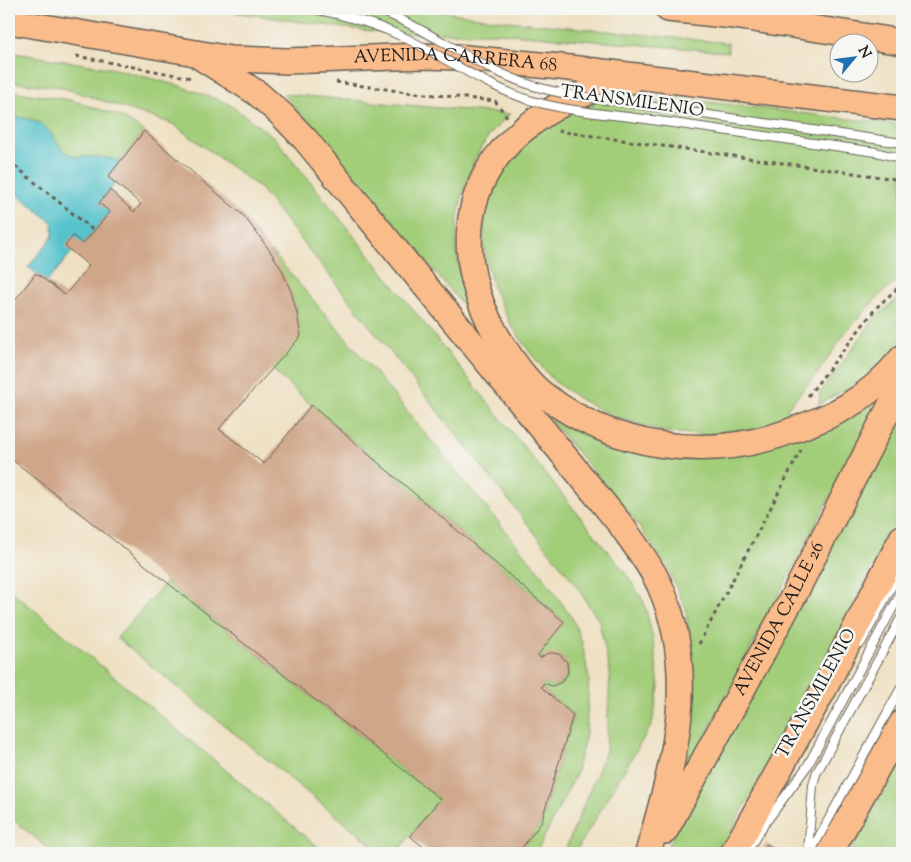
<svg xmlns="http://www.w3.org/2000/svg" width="911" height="862" font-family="'Sorts Mill Goudy',serif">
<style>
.green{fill:#a2cd79;stroke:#5f744a}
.water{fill:#56c3cc;stroke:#397074}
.building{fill:#cfa688}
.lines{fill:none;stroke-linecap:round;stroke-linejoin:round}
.service-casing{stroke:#666156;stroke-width:10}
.primary-casing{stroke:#666156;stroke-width:28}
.path{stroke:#666156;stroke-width:3;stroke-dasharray:4 4;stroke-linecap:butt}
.service{stroke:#fff;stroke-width:8}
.primary{stroke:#fabc8b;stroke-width:25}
.service-bridge-casing{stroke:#666156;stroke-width:10;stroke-linecap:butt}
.service-bridge{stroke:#fff;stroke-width:8}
.labels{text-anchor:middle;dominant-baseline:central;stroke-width:5;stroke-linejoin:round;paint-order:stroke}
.street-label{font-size:18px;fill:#1c1c1c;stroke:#f6f6f2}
</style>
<rect width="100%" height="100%" fill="#f6f6f2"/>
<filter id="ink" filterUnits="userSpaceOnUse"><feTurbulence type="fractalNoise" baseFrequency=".02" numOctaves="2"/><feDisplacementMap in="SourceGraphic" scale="10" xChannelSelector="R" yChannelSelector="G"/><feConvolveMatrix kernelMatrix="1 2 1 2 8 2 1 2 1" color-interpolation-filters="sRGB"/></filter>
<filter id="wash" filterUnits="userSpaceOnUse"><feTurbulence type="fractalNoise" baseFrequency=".0096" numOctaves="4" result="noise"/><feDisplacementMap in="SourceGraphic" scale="20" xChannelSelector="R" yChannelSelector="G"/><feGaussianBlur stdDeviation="1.12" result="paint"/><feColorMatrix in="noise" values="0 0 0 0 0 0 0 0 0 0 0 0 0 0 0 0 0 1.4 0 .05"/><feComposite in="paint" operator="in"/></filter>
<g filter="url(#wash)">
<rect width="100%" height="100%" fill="#eee0c1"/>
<g class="green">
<path d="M 212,9 L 426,9 L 498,20 L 728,43 L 728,52 L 497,33 L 387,33 L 329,26 Z"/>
<path d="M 15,53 L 115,69 L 180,86 L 227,103 L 274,137 L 627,575 L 644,602 L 653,639 L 659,687 L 652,724 L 575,853 L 564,853 L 606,751 L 610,673 L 599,621 L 573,581 L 259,187 L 173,124 L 61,87 L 9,82 L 9,60 Z"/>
<path d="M 10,91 L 70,100 L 120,116 L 144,131 L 121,161 L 106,158 L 78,157 L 71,155 L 65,152 L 59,145 L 48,130 L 12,117 L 9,117 Z"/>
<path d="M 632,93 L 902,125 L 902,276 L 876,299 L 845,333 L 817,374 L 787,408 L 792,418 L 749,431 L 703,435 L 665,432 L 613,416 L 581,400 L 554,381 L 534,358 L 511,325 L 493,288 L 483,243 L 486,213 L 495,179 L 534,130 L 608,94 Z"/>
<path d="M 283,94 L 510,114 C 503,121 495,128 489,136 C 465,167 449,231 460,269 C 467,290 477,312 486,333 L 338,156 Z"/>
<path d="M 271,251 L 373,370 L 542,575 L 572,618 L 582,643 L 589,679 L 586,734 L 576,774 L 536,853 L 518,853 L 541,823 L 573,715 L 541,687 L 544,683 C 554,688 563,684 568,673 C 569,657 554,648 540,658 L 538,655 L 564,621 L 311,405 L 272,369 L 297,313 L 291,292 Z"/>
<path d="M 902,295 L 902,340 L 896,349 L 872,375 L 819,404 L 820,393 L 874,319 Z"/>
<path d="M 886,390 L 675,793 L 686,742 L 695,694 L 686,609 L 667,566 L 633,518 L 551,421 L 558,415 L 586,433 L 616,448 L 647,453 L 693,457 Z"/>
<path d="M 902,412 L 902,509 L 813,681 L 719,853 L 664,853 Z"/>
<path d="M 166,582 L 440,799 L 396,853 L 382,853 L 117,638 Z"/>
<path d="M 9,589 L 325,853 L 53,853 L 9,816 Z"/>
<path d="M 902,756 L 902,836 L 893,853 L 850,853 Z"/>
</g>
<path class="water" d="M 9,117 C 22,116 39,120 48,130 C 56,138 59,151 71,155 C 78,158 86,157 94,157 C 103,157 112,159 121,161 L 115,183 L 100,203 L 110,212 L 83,244 L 72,252 L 47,282 L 28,267 L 53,236 L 53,223 L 9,188 Z"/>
<g id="blocks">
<g class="building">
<path d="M 144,131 L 244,216 L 270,251 L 282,270 L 291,292 L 297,313 L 301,336 L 219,429 L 264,464 L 311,405 L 564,622 L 538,655 L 540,658 L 548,653 L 553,653 L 559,654 L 567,662 L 568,673 L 562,682 L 552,686 L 544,683 L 541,687 L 573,715 L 541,823 L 518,853 L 431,853 L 410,836 L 440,799 L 9,457 L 9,308 L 36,273 L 65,295 L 89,266 L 65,246 L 73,236 L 83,244 L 110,212 L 99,203 L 110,190 L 134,212 L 141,204 L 108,177 Z"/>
<path d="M 766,844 L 774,848 L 772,853 L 761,853 Z"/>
</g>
</g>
</g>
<g filter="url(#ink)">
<use href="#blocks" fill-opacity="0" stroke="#666156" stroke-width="1"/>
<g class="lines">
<defs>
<g id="service">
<path d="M 861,643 L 902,568"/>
<path d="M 758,833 L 808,765 L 902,591"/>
<path d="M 747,853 L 760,829"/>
<path d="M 808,853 L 813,785 L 816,774 L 902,616"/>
<path d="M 810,853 L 902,686"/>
</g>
<g id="primary">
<path d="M 668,9 L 734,16 L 902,42"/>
<path id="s1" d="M 9,21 L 231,59 L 287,61 L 423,56 L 456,57 L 561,67 L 902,108"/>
<path d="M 194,53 L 257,93 L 282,115 L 305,139 L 621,525 C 635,545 650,564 660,586 C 700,676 673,765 648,853"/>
<path d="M 630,81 C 596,87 564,100 536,120 C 452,178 453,273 507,352 C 518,368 531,387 548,398 C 615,447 700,460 779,435 C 832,417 866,402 902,358"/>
<path id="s2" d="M 665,831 L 795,593 L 902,383"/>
<path d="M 733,853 L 824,689 L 902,538"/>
<path d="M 830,853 L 902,723"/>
</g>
</defs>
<use href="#service" class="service-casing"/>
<use href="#primary" class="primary-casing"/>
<g class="path">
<path d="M 76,56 L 192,78"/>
<path d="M 336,82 L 406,92 L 495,101 L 508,118"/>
<path d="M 558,131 L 902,180"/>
<path d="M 9,161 L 94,231"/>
<path d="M 808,396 L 876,308 L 902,284"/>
<path d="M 699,644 L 801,450"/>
<path d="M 779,853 L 782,847"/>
</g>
<use href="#service" class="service"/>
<use href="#primary" class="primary"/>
<defs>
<g id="service-bridge">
<path d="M 314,9 C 344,15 373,23 401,36 C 442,55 485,86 529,100 C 569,112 610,114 652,120 C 726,131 801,141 876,152 L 902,159"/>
<path d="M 376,9 C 427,28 471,63 522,82 C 543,90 564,94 586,97 L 902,143"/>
</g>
</defs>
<use href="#service-bridge" class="service-bridge-casing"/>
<use href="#service-bridge" class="service-bridge"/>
</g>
</g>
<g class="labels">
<g class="street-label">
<text stroke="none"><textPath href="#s1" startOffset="450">AVENIDA CARRERA 68</textPath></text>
<text transform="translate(632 102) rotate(8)">TRANSMILENIO</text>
<text stroke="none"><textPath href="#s2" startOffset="241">AVENIDA CALLE 26</textPath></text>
<text transform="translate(817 694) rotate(-61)">TRANSMILENIO</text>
</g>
</g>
<rect width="911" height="862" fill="none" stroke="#f6f6f2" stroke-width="30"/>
<g transform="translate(854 58) rotate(61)"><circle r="24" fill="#f6f6f2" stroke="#9f9f9c"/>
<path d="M0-4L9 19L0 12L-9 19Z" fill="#1f6fb2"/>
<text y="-8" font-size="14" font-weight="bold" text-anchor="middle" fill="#1c1c1c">N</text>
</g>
</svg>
